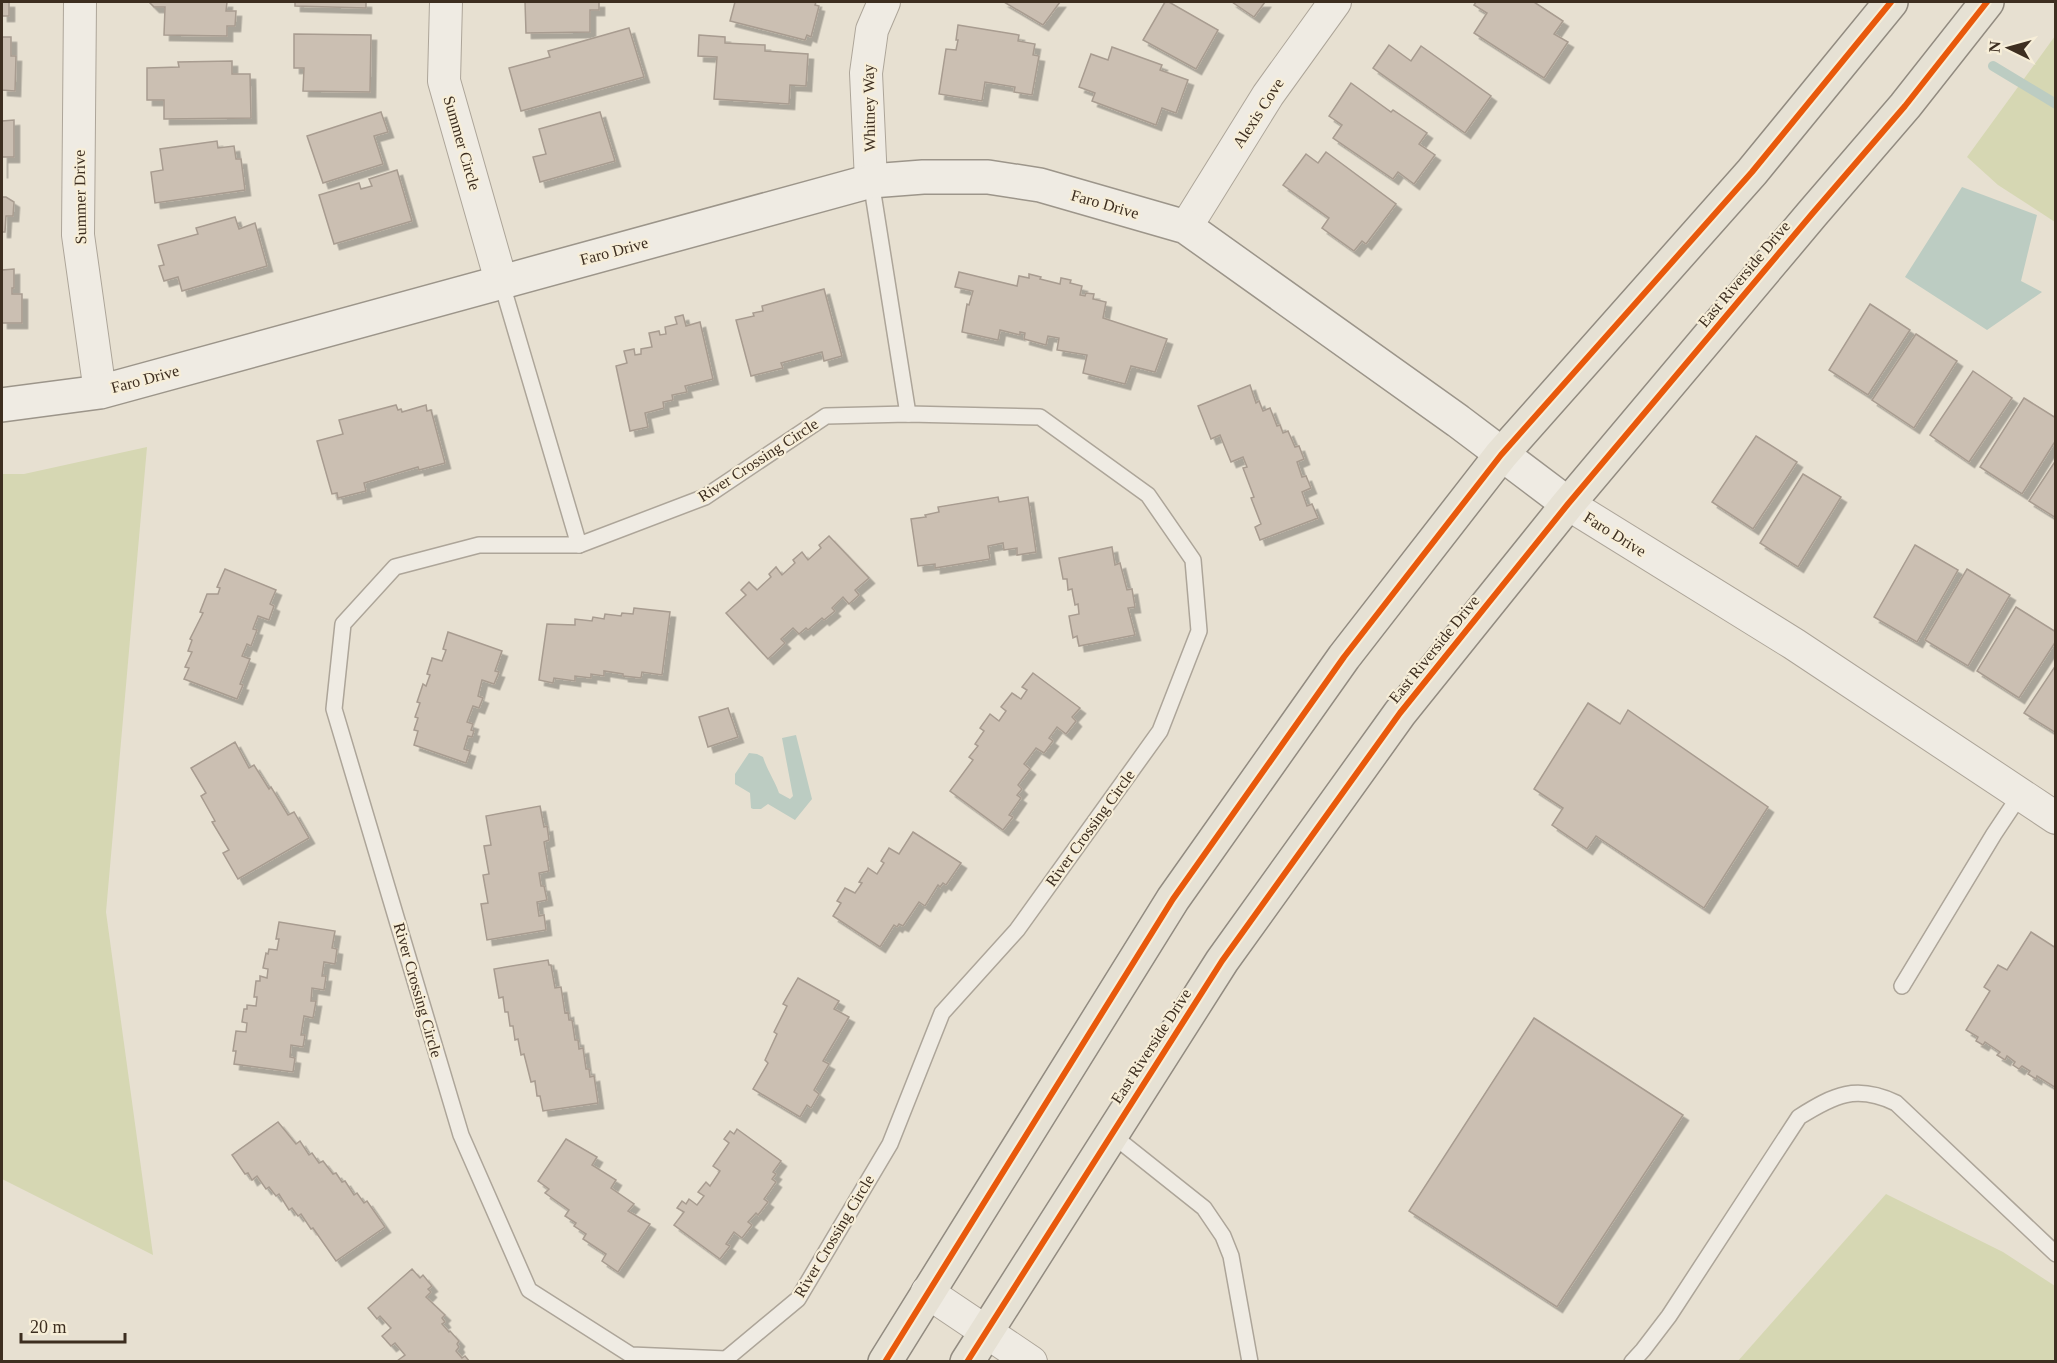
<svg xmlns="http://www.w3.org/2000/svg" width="2057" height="1363" font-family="'Times New Roman',serif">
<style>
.green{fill:#d6d7b3}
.water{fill:#bcccc2}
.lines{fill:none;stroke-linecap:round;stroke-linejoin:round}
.stream{stroke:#bcccc2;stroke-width:10}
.building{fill:#cbbfb2;stroke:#a89c90;stroke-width:1.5;filter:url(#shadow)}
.lane-casing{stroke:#ada599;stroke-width:18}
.street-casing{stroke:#ada599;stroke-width:34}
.secondary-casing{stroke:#9c958a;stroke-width:36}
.primary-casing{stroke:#928b80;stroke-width:36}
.lane{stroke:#efebe3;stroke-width:15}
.street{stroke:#efebe3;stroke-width:32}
.secondary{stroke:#efebe3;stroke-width:33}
.primary{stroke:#e6e1d4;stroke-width:33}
.cycleway-casing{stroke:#f7eed8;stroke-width:10}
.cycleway{stroke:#e8590c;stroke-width:6}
.labels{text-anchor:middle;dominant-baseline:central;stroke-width:4.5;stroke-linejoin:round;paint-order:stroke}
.street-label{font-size:16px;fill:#3d2e20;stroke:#f7eed8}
</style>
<defs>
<filter id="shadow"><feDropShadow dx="5.5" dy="5.5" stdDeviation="0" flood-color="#0004"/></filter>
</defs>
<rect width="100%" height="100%" fill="#e7e0d1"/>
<g class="green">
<path d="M 2055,36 L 2056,222 L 2055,222 L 1998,185 L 1967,157 Z"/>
<path d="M 147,447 L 106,912 L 153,1255 L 2,1179 L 2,474 L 24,474 Z"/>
<path d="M 1886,1194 L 2003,1252 L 2055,1286 L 2055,1361 L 1738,1361 Z"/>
</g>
<g class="water">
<path d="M 1962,187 L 2037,215 L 2021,281 L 2042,292 L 1987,330 L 1905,277 Z"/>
<path d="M 796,735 L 812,799 L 795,820 L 768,804 L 761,809 L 753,809 L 751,808 L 750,793 L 735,784 L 735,774 L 749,753 L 757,754 L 763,757 C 767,770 775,781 779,793 L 790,799 L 793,796 L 782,738 Z"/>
</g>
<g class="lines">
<path class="stream" d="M 1993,66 L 2056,104"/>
</g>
<g class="building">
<rect x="2" y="2" width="7" height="14"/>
<path d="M 149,2 L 227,2 L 226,11 L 236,11 L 235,26 L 227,26 L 227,36 L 164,35 L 165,7 L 154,7 Z"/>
<path d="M 295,2 L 366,2 L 366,8 L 295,6 Z"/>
<path d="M 525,2 L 599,2 L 599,10 L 590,10 L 590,32 L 526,33 Z"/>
<path d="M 735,2 L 816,2 L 815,5 L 819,6 L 811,37 L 807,35 L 805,40 L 730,21 Z"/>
<path d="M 1004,2 L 1060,2 L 1043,25 Z"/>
<path d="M 1165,2 L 1169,2 L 1218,30 L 1196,69 L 1143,40 Z"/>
<path d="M 1232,2 L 1265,2 L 1254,17 Z"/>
<path d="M 1476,2 L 1534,2 L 1563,21 L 1554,34 L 1568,42 L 1544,78 L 1474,33 L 1487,13 L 1474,5 Z"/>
<path d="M 958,25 L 1019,35 L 1018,41 L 1035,44 L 1033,55 L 1039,56 L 1032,95 L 1014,92 L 1015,87 L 985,82 L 982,101 L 939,94 L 946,49 L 956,50 L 958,40 L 956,40 Z"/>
<path d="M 629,28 L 644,77 L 521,111 L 509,68 L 550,57 L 548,51 Z"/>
<path d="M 294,34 L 371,35 L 370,92 L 303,91 L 304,68 L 294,68 Z"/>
<path d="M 699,35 L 725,37 L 725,43 L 765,45 L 765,51 L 808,54 L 806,86 L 790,85 L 789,104 L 714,99 L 717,57 L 698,56 Z"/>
<path d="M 2,37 L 11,37 L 11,56 L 16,56 L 15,91 L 2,90 Z"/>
<path d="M 1389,45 L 1411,61 L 1421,46 L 1491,96 L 1465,133 L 1373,68 Z"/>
<path d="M 1112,47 L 1162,65 L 1160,70 L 1188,80 L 1176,113 L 1162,108 L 1156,125 L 1092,101 L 1095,93 L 1079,87 L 1091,54 L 1108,60 Z"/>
<path d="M 232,61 L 232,74 L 250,74 L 251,118 L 164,119 L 164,100 L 147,100 L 147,68 L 179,67 L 178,62 Z"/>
<path d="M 1351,83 L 1391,112 L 1393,110 L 1427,133 L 1419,144 L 1435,155 L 1414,184 L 1398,172 L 1393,179 L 1333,138 L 1342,125 L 1329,116 Z"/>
<path d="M 381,112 L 388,132 L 374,136 L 383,164 L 323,183 L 307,136 Z"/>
<path d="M 600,112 L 615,161 L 540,182 L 533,157 L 546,154 L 539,129 Z"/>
<path d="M 14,120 L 14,157 L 2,157 L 2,173 L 2,121 Z"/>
<path d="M 217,141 L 218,148 L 234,146 L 236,159 L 241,159 L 245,190 L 155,203 L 151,172 L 163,170 L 160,149 Z"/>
<path d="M 1326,152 L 1396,204 L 1366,244 L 1362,241 L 1354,251 L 1322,228 L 1329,218 L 1283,185 L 1306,154 L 1318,163 Z"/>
<path d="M 397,170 L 412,221 L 334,244 L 319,195 L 359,183 L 361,189 L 372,186 L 369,179 Z"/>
<path d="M 2,197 L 6,197 L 14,202 L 13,216 L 6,216 L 5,232 L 2,232 Z"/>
<path d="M 235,217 L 239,229 L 255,223 L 267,266 L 182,291 L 178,277 L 164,281 L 159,266 L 164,265 L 158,245 L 198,234 L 196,228 Z"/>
<path d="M 14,269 L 14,288 L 12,288 L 12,294 L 22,294 L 22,323 L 2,323 L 2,270 Z"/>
<path d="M 959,272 L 1017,286 L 1019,276 L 1029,278 L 1029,274 L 1041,277 L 1040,279 L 1060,284 L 1061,278 L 1071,280 L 1070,283 L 1082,286 L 1080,295 L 1085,296 L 1086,293 L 1094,294 L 1093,299 L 1106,302 L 1103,318 L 1167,339 L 1155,372 L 1131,366 L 1125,384 L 1083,373 L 1087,355 L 1057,350 L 1059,338 L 1048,336 L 1046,345 L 1024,339 L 1025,333 L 1020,332 L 1020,335 L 1000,330 L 998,340 L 962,332 L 967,304 L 969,305 L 973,291 L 955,287 Z"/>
<path d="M 824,289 L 842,356 L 824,361 L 822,352 L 781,363 L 783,368 L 751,376 L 736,320 L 754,316 L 753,313 L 763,311 L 762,306 Z"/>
<path d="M 1870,304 L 1910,330 L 1868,395 L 1829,370 Z"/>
<path d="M 683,315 L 686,326 L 700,322 L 713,379 L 685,386 L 687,392 L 672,395 L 673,400 L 663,402 L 664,408 L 645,413 L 648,427 L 630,431 L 616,366 L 627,363 L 624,351 L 634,349 L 635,355 L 641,354 L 641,349 L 652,347 L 649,333 L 659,331 L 660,335 L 666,334 L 665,327 L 677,324 L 675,317 Z"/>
<path d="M 1916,334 L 1957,361 L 1914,428 L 1872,400 Z"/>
<path d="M 1973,371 L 2012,398 L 1969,462 L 1930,435 Z"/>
<path d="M 1250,385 L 1256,403 L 1259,401 L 1263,411 L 1270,408 L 1277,426 L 1280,425 L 1283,433 L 1288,431 L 1295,447 L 1299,446 L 1304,459 L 1297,462 L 1302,477 L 1306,476 L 1311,488 L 1302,492 L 1307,506 L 1312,504 L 1318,518 L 1260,540 L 1255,527 L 1261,524 L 1251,498 L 1254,497 L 1243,468 L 1247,467 L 1243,457 L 1231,462 L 1220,435 L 1211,439 L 1198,406 Z"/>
<path d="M 2024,398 L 2056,418 L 2056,440 L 2022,494 L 1980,467 Z"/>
<path d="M 396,405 L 398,410 L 401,409 L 402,412 L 426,405 L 427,411 L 431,410 L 445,463 L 419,470 L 418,467 L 364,483 L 366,491 L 338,498 L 337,493 L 332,494 L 317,441 L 343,434 L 339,420 Z"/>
<path d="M 1756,436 L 1797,462 L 1753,529 L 1712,502 Z"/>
<path d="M 2056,460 L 2056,518 L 2029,501 Z"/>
<path d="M 1803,474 L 1841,497 L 1798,567 L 1760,543 Z"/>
<path d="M 998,497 L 999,502 L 1028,497 L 1036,552 L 1017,555 L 1017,548 L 1004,550 L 1003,543 L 988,546 L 990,559 L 935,568 L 935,564 L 918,566 L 911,519 L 926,517 L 925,515 L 939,512 L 938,507 Z"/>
<path d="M 829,536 L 869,578 L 855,590 L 859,595 L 849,604 L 843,597 L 832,608 L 835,611 L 824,620 L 822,618 L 808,630 L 806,628 L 799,634 L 793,628 L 781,639 L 785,643 L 768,659 L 726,613 L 746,595 L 741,590 L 749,582 L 757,590 L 771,577 L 769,574 L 776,567 L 782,575 L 795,563 L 793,560 L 802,552 L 808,560 L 821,548 L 819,545 Z"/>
<path d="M 1915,545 L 1958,570 L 1917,642 L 1874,617 Z"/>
<path d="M 1112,547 L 1115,565 L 1120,563 L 1127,590 L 1132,589 L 1135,607 L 1128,608 L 1135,635 L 1079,646 L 1077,636 L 1073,638 L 1069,616 L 1079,614 L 1078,604 L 1075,605 L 1072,589 L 1068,590 L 1067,579 L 1063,579 L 1059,558 Z"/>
<path d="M 225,569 L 276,590 L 270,604 L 274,606 L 269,620 L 258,616 L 253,629 L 257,630 L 251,646 L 247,644 L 242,656 L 250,659 L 240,684 L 243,685 L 237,699 L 184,679 L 189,668 L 185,667 L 192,652 L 188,651 L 192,640 L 190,639 L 203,613 L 200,612 L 207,594 L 218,594 L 220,588 L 217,587 Z"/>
<path d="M 1967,569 L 2010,595 L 1968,666 L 1925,640 Z"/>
<path d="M 2016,607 L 2056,632 L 2056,641 L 2019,698 L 1977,671 Z"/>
<path d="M 634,608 L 670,612 L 662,675 L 642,672 L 641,678 L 623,676 L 623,674 L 604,671 L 604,676 L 591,674 L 591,678 L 575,676 L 575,681 L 554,678 L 553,683 L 539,680 L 547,624 L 575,625 L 575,619 L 592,621 L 593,617 L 604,619 L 605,614 L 621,616 L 622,613 L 633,614 Z"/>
<path d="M 448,632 L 502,651 L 495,671 L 499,672 L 494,684 L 482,680 L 478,696 L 483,698 L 479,708 L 473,706 L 467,722 L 473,724 L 471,730 L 474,731 L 472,737 L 468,736 L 464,749 L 470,751 L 466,763 L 414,745 L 418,731 L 414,730 L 418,718 L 415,717 L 420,703 L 417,702 L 423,684 L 426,686 L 430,675 L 427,674 L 432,658 L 442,661 L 446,650 L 443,649 Z"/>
<path d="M 2056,665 L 2056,733 L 2024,713 Z"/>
<path d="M 1033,673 L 1080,708 L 1072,717 L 1076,721 L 1066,734 L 1057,727 L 1049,738 L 1053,741 L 1044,753 L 1036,748 L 1024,764 L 1030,769 L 1018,785 L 1022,789 L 1017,795 L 1021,798 L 1009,815 L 1013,817 L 1003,830 L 950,791 L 973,760 L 969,757 L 978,746 L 975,744 L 984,731 L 980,728 L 990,714 L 999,721 L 1006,711 L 1001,707 L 1012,693 L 1021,699 L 1027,690 L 1022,687 Z"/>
<path d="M 1588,703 L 1620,724 L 1628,710 L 1768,807 L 1704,908 L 1596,836 L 1587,849 L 1552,825 L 1563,808 L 1534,789 Z"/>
<path d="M 728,708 L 738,737 L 708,747 L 699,717 Z"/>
<path d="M 235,742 L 249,768 L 254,765 L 269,789 L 271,787 L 288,815 L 294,812 L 309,838 L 238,879 L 223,853 L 229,850 L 212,822 L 215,821 L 201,796 L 206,793 L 191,768 Z"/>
<path d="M 540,806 L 544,827 L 547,826 L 549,840 L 544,842 L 549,871 L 539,873 L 541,886 L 544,886 L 547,900 L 537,902 L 539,916 L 544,915 L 546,930 L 487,940 L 481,904 L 488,903 L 483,875 L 489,874 L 484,846 L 491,845 L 486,816 Z"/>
<path d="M 913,832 L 961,863 L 946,885 L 943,883 L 940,887 L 938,885 L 925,906 L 919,902 L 903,926 L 899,924 L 897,927 L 894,925 L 880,947 L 833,916 L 841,903 L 837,901 L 845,888 L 855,893 L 862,883 L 859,882 L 868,868 L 877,874 L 884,863 L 881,861 L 889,848 L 899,854 Z"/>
<path d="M 279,922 L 335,931 L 332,948 L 337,949 L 335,964 L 324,962 L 322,976 L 326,976 L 324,990 L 312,988 L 311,1001 L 316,1001 L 313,1018 L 304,1016 L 301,1035 L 305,1035 L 303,1047 L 291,1045 L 290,1057 L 295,1058 L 293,1072 L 234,1064 L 236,1051 L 233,1051 L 236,1031 L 246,1032 L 247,1023 L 242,1022 L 244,1009 L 247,1009 L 247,1005 L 256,1006 L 257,997 L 254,997 L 256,981 L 260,981 L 260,976 L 267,978 L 268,969 L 263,968 L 266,953 L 268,954 L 269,949 L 277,950 L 279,939 L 276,939 Z"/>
<path d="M 2031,932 L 2056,948 L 2056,1088 L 2037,1076 L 2036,1079 L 2028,1074 L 2030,1071 L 2022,1066 L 2019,1069 L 2013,1065 L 2015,1062 L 2007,1056 L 2005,1060 L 1997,1055 L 2000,1052 L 1985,1042 L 1983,1045 L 1976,1041 L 1978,1037 L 1966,1030 L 1990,991 L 1984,987 L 1998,965 L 2007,970 Z"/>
<path d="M 548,960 L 549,965 L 551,965 L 555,988 L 561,987 L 565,1013 L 568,1012 L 569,1020 L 572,1020 L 575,1040 L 578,1040 L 579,1049 L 583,1048 L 586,1069 L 589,1069 L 590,1077 L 594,1076 L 598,1103 L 543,1111 L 540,1096 L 537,1096 L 535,1081 L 531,1082 L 524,1054 L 521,1055 L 518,1039 L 515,1040 L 513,1026 L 510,1026 L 508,1012 L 505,1012 L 503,997 L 499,998 L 494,969 Z"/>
<path d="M 798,978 L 839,1001 L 834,1009 L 849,1017 L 823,1061 L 829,1064 L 814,1090 L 819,1094 L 811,1108 L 807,1105 L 800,1117 L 753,1089 L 768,1063 L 765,1060 L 777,1034 L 774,1032 L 787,1006 L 783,1004 Z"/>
<path d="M 1534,1018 L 1683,1115 L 1557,1307 L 1409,1211 Z"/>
<path d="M 278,1122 L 296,1144 L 300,1141 L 309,1155 L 312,1153 L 319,1163 L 323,1161 L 333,1174 L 336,1173 L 342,1182 L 345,1181 L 354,1195 L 357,1193 L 364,1203 L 367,1201 L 385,1227 L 336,1261 L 313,1228 L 311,1229 L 301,1214 L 298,1216 L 292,1208 L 289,1210 L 279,1194 L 276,1196 L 269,1187 L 266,1189 L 257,1176 L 252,1180 L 248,1173 L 245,1174 L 232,1155 Z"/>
<path d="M 737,1129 L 781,1161 L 773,1172 L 776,1174 L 772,1179 L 776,1182 L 764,1199 L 768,1202 L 758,1215 L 756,1213 L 748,1222 L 752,1225 L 742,1238 L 734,1232 L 726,1244 L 730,1246 L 720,1259 L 674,1225 L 684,1212 L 677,1208 L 682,1201 L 686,1204 L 689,1199 L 697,1205 L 704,1196 L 698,1192 L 706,1182 L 710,1186 L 720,1171 L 713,1166 L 729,1143 L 724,1139 L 730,1131 L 734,1134 Z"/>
<path d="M 566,1139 L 597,1157 L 592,1165 L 616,1180 L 611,1188 L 634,1204 L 628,1211 L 650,1224 L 618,1272 L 602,1261 L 606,1254 L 583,1239 L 586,1234 L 574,1226 L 576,1223 L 565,1216 L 569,1210 L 545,1193 L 549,1189 L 538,1181 Z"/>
<path d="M 412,1269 L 420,1278 L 423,1275 L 432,1286 L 428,1289 L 431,1292 L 426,1297 L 445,1315 L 442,1318 L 445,1322 L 442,1324 L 449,1332 L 450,1331 L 459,1341 L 457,1344 L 459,1347 L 456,1351 L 462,1358 L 465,1356 L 470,1362 L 397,1361 L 405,1355 L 395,1343 L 391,1346 L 382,1336 L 391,1328 L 380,1316 L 377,1319 L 368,1308 Z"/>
</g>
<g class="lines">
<defs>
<g id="lane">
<path d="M 871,181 L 908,414"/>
<path d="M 501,281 L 579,545"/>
<path d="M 908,414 L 1040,417 L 1148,495 L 1193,560 L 1199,631 L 1160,731 L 1017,930 L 942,1013 L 890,1144 L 798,1299 L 726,1359 L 631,1355 L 529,1290 L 461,1135 L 334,709 L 343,624 L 395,567 L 479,545 L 579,545 L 705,497 L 826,416 Z"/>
<path d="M 1902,986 L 1994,834 L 2020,795"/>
<path d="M 1111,1134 L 1204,1208 L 1223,1236 L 1231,1256 L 1250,1362"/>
<path d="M 1632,1362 L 1643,1350 L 1669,1316 L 1799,1117 C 1834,1095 1856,1084 1896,1103 L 2056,1254"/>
</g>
<g id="street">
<path d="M 80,2 L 78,235 L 100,392"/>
<path d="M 446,2 L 444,81 L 501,281"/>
<path d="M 871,181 L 866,73 L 872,30 L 884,2"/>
<path d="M 1186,227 L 1268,95 L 1335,2"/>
<path d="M 1568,504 L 1794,644 L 2056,818"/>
<path d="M 927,1292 L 1031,1362"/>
</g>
<path id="secondary" d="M 2,405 L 100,392 L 871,181 L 923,177 L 988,177 L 1040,185 L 1186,227 L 1458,421 L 1568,504"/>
<g id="primary">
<path d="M 885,1362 L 1173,899 L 1344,657 L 1501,455 L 1752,172 L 1891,2"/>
<path d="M 967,1362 L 1222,961 L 1400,713 L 1568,504 L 1812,214 L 1905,106 L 1987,2"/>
</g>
</defs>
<use href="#lane" class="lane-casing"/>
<use href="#street" class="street-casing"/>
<use href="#secondary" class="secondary-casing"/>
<use href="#primary" class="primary-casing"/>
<use href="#lane" class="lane"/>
<use href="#street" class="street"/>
<use href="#secondary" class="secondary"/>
<use href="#primary" class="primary"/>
<defs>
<g id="cycleway">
<path d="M 885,1362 L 1173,899 L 1344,657 L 1501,455 L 1752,172 L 1891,2"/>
<path d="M 967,1362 L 1222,961 L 1400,713 L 1568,504 L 1812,214 L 1905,106 L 1987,2"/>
</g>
</defs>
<use href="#cycleway" class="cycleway-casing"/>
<use href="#cycleway" class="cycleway"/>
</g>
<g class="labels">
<g class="street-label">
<text transform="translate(869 108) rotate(-91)">Whitney Way</text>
<text transform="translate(1258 113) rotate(-57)">Alexis Cove</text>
<text transform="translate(462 143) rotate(74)">Summer Circle</text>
<text transform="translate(80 197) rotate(-91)">Summer Drive</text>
<text transform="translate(1105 204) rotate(16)">Faro Drive</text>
<text transform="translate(614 251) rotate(-15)">Faro Drive</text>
<text transform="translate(1744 274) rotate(-50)">East Riverside Drive</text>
<text transform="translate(145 379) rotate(-15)">Faro Drive</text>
<text transform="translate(758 460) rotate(-33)">River Crossing Circle</text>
<text transform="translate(1615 534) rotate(32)">Faro Drive</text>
<text transform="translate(1434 649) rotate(-51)">East Riverside Drive</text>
<text transform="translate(1090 828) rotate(-54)">River Crossing Circle</text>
<text transform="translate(418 990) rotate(74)">River Crossing Circle</text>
<text transform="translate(1151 1046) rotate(-57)">East Riverside Drive</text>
<text transform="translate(834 1236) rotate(-59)">River Crossing Circle</text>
</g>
</g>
<rect width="2057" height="1363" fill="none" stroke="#3d2e20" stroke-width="6"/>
<g transform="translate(2009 48) rotate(275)" stroke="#f7eed8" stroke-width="4.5" paint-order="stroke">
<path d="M0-4.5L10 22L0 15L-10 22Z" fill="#3d2e20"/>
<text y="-9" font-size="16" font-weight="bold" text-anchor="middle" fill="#3d2e20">N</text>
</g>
<path d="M21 1333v9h104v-9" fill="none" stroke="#3d2e20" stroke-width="3"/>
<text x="30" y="1333" font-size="18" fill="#3d2e20" stroke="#f7eed8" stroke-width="4.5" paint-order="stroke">20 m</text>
</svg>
